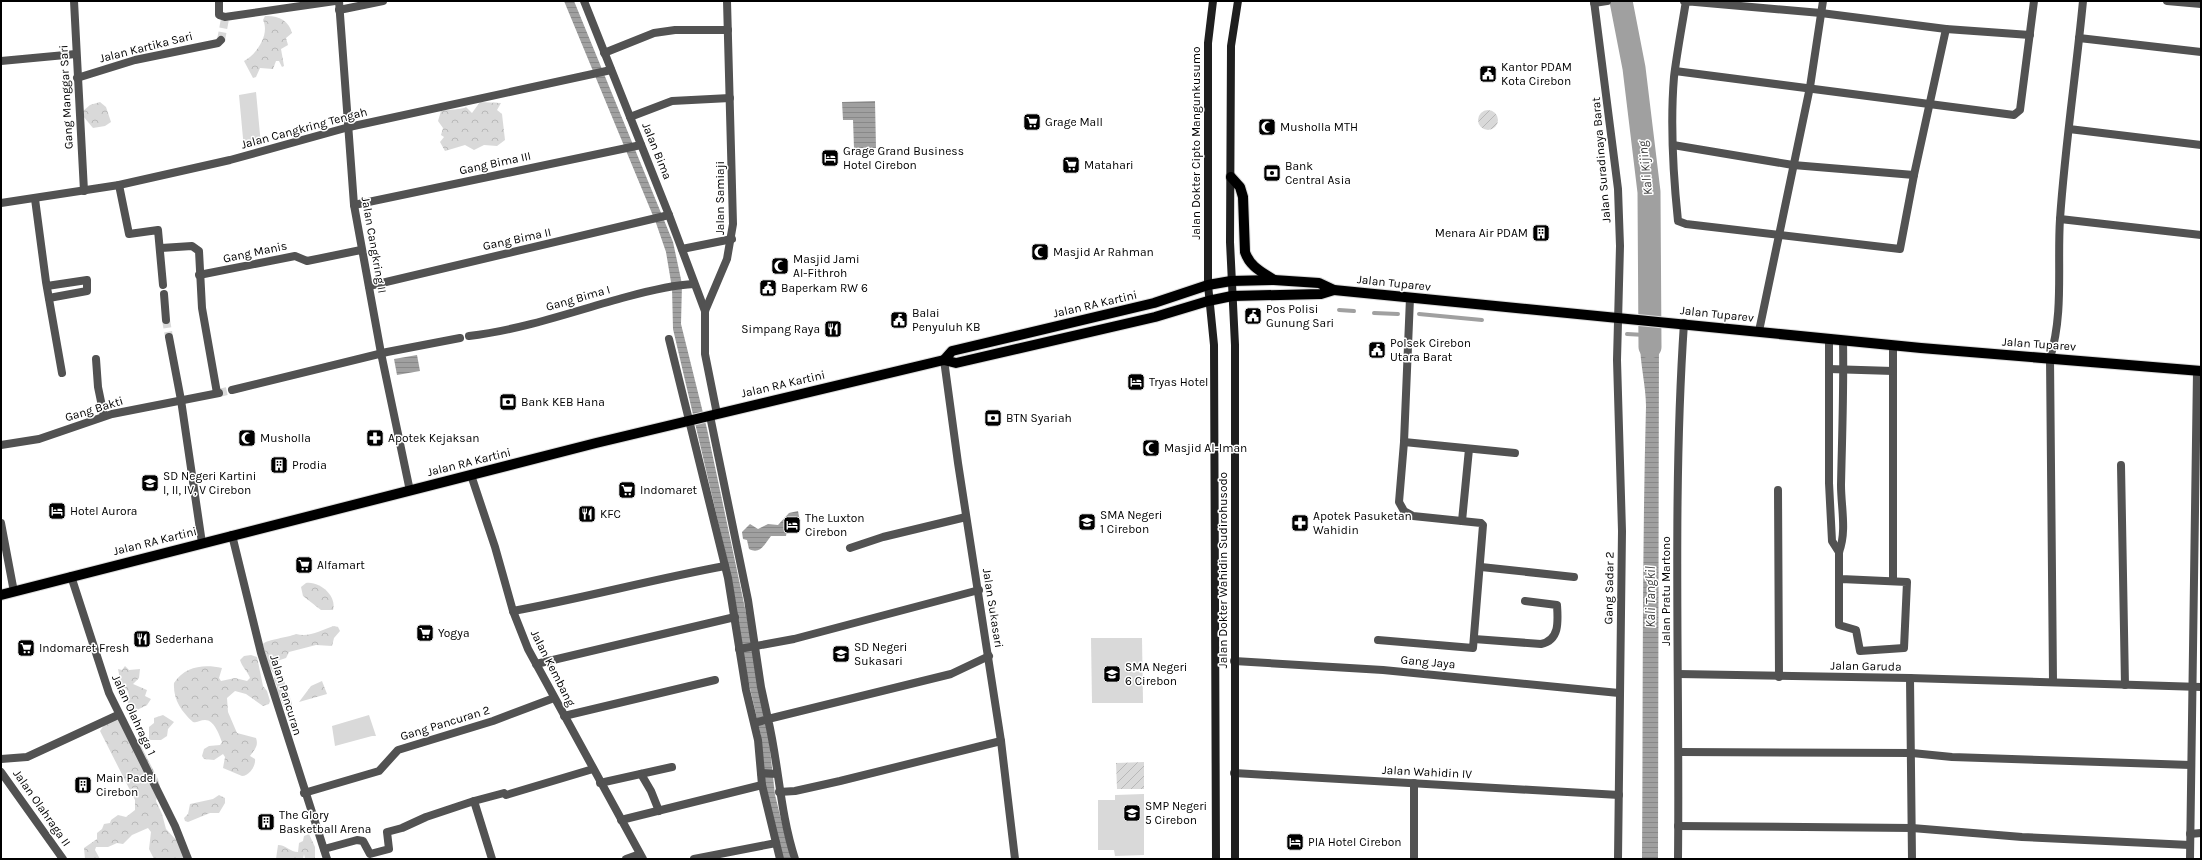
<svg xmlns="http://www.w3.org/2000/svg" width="2202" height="860" font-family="Karla,sans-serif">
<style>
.grass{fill:#d9d9d9}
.forest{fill:url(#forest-crowns)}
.garden{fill:url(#garden-furrows)}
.water{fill:url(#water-rules)}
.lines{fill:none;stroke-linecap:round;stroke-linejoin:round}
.stream{stroke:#a0a0a0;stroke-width:4}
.river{stroke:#a0a0a0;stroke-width:23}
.minor-tunnel{stroke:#d9d9d9;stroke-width:8;stroke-dasharray:8 4;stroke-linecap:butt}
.primary-casing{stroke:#dbdbdb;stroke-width:12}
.minor{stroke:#525252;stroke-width:8}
.secondary{stroke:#1f1f1f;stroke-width:8}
.primary{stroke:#000;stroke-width:10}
.labels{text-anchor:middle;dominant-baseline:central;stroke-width:3;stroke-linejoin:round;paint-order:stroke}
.street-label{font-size:12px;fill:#000;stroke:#fff}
.poi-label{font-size:12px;fill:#000;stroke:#fff;text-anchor:start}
.water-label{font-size:13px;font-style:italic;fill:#414141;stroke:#fff}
</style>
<defs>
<pattern id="forest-crowns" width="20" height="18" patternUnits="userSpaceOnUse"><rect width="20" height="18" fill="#d9d9d9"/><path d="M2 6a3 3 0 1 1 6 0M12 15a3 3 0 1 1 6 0" fill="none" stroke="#b8b8b8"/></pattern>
<pattern id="garden-furrows" width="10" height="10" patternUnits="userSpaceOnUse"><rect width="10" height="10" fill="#d9d9d9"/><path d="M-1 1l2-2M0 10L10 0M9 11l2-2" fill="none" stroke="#b8b8b8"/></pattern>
<pattern id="water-rules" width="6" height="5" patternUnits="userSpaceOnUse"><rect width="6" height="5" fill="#a0a0a0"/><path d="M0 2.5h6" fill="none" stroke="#888"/></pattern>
</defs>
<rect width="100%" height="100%" fill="#fff"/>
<g class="grass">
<path d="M 256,92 L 261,145 L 244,149 L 239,95 Z"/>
<path d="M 1091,638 L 1142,638 L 1143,703 L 1092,703 Z"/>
<path d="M 369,715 L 376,736 L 372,736 L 335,746 L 332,726 Z"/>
<path d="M 1144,794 L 1144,855 L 1115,856 L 1114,850 L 1098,850 L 1098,800 L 1115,800 L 1115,795 Z"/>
</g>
<g class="forest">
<path d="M 265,16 C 277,15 289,20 292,33 L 286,38 L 288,45 L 281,49 L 284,66 L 282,67 L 279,61 L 276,61 L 273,69 L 260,68 L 256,77 L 253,78 L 244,61 C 257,54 270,34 263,20 Z"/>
<path d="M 100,102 L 106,107 L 111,122 L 105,126 L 93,128 L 83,116 L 83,111 L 90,105 Z"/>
<path d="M 480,102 L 501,103 L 497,110 L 502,114 L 505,140 L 497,146 L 484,145 L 474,150 L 465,145 L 445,151 L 440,142 L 444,137 L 441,135 L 443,128 L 438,121 L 441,111 C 448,109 462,110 466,107 L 472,113 Z"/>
<path d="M 306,583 C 320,581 337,596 333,610 L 321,610 L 303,596 L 301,587 Z"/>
<path d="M 334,626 L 338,627 L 340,631 L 334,638 L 332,646 L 316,645 L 289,652 L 286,658 L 277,661 L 292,703 L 291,708 L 284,707 L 279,695 L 275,692 L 277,686 L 274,680 L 275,676 L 267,663 L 263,644 C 268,639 287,638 296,634 C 309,638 321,630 334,626 Z"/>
<path d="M 251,655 L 257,657 L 263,686 L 267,691 L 270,701 L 269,704 L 263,706 L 246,694 L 235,691 L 227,698 L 228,712 L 237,733 L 256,738 C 259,746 254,750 250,756 L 255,759 C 256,766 249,776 242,776 L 223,768 L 225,757 L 223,754 L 214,760 L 204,759 L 202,756 L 204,749 L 209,746 L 220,745 L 222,742 C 219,734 214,720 205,720 C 200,720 198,723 193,722 C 181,711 173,699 174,683 C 185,666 204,664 222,668 L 219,678 L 221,681 L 235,678 L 247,681 L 250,678 C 248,672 242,667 240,660 L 244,656 Z"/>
<path d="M 125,666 L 129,670 L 140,669 L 139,678 L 133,684 L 147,690 L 145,696 L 151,699 L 147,705 L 133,712 L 128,708 C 127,700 132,694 125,688 L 117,688 L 116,678 L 120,679 L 118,669 L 122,670 Z"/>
<path d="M 322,681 L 327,694 L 299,702 L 311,686 Z"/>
<path d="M 118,713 L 126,718 L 134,740 L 140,744 L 158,779 L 160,786 L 156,801 L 162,814 L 166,829 L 179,843 L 186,859 L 154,859 L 149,849 L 151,832 L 148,828 L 132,835 L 123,844 L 117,843 L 108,847 L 96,847 L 95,850 L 100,859 L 85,859 L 84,848 L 97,839 L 97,833 L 102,829 L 104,824 L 110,823 L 111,820 L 118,815 L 126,817 L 135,810 L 135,800 L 100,731 L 104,725 L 105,717 Z"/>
<path d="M 163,715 L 174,722 L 168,729 L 167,736 L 161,740 L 149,740 L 149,727 L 154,723 L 154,718 Z"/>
<path d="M 219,795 L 225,798 L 225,803 L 219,813 L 210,813 L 188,822 L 185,821 L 184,818 L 188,814 L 190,804 L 213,799 Z"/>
<path d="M 309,834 L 315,847 L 315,859 L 305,859 L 304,854 L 303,859 L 276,859 L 278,845 C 286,845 290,852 298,852 L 299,843 L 303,841 L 304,836 Z"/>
</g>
<g class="garden">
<circle cx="1488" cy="120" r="10"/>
<path d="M 1144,762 L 1144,789 L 1117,789 L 1116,763 Z"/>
</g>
<g class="water">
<path d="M 564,1 L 574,1 L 673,242 L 682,284 L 681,324 L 707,429 L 746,613 L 767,722 L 775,795 L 791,859 L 783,859 L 765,786 L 761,736 L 746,671 L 732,581 L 673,329 L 672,288 L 666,252 L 656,223 Z"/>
<path d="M 875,101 L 876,148 L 854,148 L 853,120 L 843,120 L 842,102 Z"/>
<path d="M 1644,319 L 1659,322 L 1658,859 L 1642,859 C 1643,708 1642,557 1646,406 C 1646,379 1634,343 1644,319 Z"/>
<path d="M 417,355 L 420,371 L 397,375 L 394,359 Z"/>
<path d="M 798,511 L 800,522 L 788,525 L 786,536 L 771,536 C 765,543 761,555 749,549 L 747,540 L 743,539 L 742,532 L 750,524 L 758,529 L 768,524 L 778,525 L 789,513 Z"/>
</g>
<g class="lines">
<g class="stream">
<path d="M 1339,310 L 1354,311"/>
<path d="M 1374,313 L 1398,314"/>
<path d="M 1419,314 L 1482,320"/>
<path d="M 1627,334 L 1645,335"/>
</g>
<path class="river" d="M 1621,1 L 1634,68 L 1649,192 L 1650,347"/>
<g class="minor-tunnel">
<path d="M 221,40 L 225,19"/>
<path d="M 166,320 L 169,337"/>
<path d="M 219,393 L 232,390"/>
</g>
<defs>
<g id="primary">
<path d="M 1231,177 L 1240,187 L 1243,197 L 1245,252 C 1250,267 1262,272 1274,280"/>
<path d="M 944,360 L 952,351 L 1154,303 L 1208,285 L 1231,281 L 1274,280 L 1319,283 L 1334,290 L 1921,348 L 2201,371"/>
<path d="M 1,595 L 596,443 L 944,360 L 956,363 L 1155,317 L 1208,301 L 1232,296 L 1321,294 L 1334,290"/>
</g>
</defs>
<use href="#primary" class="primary-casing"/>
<g class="minor">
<path d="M 74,1 L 84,191"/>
<path d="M 219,1 L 219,15 L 225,17 L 335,1"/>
<path d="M 339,1 L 354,205 L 381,353 L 410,491"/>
<path d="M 584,1 L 669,215 L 705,311"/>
<path d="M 1594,1 L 1618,189 L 1620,246 L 1617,360 L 1622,531 L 1618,859"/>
<path d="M 1684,1 L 1821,13 L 1946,29 L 1914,175 L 1900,249 L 1686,224 L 1678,221 C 1673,173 1670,125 1674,77 C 1677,52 1682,26 1686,1"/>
<path d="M 2167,1 L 2201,4"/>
<path d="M 1594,3 L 1607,1"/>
<path d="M 339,10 L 383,1"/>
<path d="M 1946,29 L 2030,35"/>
<path d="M 2079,38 L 2201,52"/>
<path d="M 604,53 L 654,33 L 675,30 L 728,30"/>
<path d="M 1,61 L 76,54"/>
<path d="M 1675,71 L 2014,115 L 2020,110 L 2034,1"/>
<path d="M 77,78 L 135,60 L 218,43 L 221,40"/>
<path d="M 630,117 L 672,101 L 730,98"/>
<path d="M 2069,129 L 2201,145"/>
<path d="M 1673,145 L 1793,165 L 1914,175"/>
<path d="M 119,185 L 129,234 L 158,230 L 163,285"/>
<path d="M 35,199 L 46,282 L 62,373"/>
<path d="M 1,203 L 119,185 L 230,160 L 349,127 L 611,70"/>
<path d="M 354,205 L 641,145"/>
<path d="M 2060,219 L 2201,235"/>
<path d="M 161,248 L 192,246 L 199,251 L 202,308 L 217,393"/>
<path d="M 682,249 L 732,239"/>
<path d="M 199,275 L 295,256 L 307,261 L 361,250"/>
<path d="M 47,286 L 87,280 L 87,291 L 49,298"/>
<path d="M 369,286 L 669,215"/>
<path d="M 164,294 L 166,320"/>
<path d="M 1759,331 L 1810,87 L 1823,1"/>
<path d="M 469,336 C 522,330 574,311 626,297 C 648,291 671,285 694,284"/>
<path d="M 169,337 L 181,400 L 202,543"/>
<path d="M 1829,338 L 1829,483 L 1832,541 L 1839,552"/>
<path d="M 669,339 L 728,578 L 746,690 L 758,740 L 762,785 L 780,859"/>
<path d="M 1893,345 L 1893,581"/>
<path d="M 96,359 L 98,387 L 104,416"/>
<path d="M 944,360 L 958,463 L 1001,741 L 1015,859"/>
<path d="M 1829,369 L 1893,371"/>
<path d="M 232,390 L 387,352 L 460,338"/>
<path d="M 717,414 L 705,354 L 705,311 L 727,259 L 733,224 L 727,1"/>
<path d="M 710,416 L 748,600 L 761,687 L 768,719 L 755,723"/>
<path d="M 1404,442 L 1515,453"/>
<path d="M 1,445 L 39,439 L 112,414 L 219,393"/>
<path d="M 2121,465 L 2125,685"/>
<path d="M 471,475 L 495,547 L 513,611 L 528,649 L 643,859"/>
<path d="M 1778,490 L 1779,677"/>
<path d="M 1462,521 L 1469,449"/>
<path d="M 1,523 L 14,592"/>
<path d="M 232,535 L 261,653 L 327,859"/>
<path d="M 850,548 L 883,537 L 966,517"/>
<path d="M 1481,567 L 1574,577"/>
<path d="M 71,576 L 109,693 L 175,826 L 188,859"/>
<path d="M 1841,579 L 1907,582 L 1904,648 L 1860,651 L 1856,630 L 1839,625 L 1839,552 C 1847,531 1841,507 1841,485 C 1842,437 1844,388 1843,340"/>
<path d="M 513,611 C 584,598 654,579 725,566"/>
<path d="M 1474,639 L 1541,644 C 1560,640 1558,621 1557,605 L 1525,601"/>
<path d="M 1378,640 L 1473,648 L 1483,525 L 1481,523 L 1413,516 L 1404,511 L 1399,502 L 1404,442 L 1410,298"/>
<path d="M 739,649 L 794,639 L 979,590"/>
<path d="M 1234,661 L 1383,670 L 1619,693"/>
<path d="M 536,664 L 735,617"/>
<path d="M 1678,674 L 1910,678 L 2201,687"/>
<path d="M 1910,678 L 1912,859"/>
<path d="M 2053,682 L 2050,358 C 2064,313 2057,265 2060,219 C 2065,146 2076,74 2083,1"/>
<path d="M 564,716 L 715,680"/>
<path d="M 1680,752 L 1912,753 L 1952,757 L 2191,765"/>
<path d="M 1,759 L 27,757 L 118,715"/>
<path d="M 1,772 L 63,859"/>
<path d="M 761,773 L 777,774"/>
<path d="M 1234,773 L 1619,795"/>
<path d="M 641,774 L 651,791 L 659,811"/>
<path d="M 600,783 L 672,767"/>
<path d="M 779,792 L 795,791 L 840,781 L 1001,741"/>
<path d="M 304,793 L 379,771 L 398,750 L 493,721 L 554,698"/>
<path d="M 474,801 L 504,793 L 506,795 L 593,769"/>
<path d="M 621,820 L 762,785"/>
<path d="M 1678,826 L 1912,828 L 2022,837 L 2190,845"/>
<path d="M 2190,834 L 2201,833"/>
<path d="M 324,849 L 357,840 L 363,841 L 370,854 L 389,849 L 387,832 L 402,828 L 426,817 L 474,801 L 492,859"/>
<path d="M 626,859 L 640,854"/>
<path d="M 694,859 L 776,843"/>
<path d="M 795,859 C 780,813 779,766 768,719 L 951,674 L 989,656"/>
<path d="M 1414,859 L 1414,783"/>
<path d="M 1678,859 C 1680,680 1672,502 1684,323"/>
<path d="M 2190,859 L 2197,371"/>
</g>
<g class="secondary">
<path d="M 1213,1 L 1208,43 L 1208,285 L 1214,345 L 1216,859"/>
<path d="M 1235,859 L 1235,345 L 1230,242 L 1231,46 L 1238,1"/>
</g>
<use href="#primary" class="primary"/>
</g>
<defs>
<symbol id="civic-square" viewBox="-11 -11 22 22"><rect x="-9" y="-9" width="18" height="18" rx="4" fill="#000" stroke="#fff"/><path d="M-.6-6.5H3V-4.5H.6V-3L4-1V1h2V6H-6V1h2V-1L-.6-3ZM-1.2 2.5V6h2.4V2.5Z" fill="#fff"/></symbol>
<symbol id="supermarket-square" viewBox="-11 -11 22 22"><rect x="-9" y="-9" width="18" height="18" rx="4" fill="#000" stroke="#fff"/><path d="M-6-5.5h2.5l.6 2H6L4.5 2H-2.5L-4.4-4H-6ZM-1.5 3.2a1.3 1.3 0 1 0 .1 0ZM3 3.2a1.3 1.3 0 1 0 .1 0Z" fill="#fff"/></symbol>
<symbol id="mosque-square" viewBox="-11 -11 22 22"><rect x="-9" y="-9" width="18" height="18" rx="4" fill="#000" stroke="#fff"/><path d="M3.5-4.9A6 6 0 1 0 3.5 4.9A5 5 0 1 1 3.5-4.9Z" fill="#fff"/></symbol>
<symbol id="hotel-square" viewBox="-11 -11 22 22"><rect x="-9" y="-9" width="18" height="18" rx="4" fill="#000" stroke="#fff"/><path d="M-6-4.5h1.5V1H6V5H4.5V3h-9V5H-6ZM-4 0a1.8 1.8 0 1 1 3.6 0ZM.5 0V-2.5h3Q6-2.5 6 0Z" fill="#fff"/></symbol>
<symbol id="bank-square" viewBox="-11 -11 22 22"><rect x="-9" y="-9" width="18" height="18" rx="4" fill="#000" stroke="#fff"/><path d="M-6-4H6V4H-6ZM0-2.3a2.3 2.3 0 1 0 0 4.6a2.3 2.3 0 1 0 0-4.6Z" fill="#fff"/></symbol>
<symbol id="building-square" viewBox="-11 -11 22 22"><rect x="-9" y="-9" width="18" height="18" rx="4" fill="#000" stroke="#fff"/><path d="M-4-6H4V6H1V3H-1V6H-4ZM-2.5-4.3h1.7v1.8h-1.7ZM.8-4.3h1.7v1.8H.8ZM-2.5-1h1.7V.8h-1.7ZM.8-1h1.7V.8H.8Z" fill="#fff"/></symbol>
<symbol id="restaurant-square" viewBox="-11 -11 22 22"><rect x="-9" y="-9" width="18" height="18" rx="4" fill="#000" stroke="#fff"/><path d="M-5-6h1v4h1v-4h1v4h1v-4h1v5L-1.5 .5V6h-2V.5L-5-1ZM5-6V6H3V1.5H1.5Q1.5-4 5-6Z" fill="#fff"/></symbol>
<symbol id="pharmacy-square" viewBox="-11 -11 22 22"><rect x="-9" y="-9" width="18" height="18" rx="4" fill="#000" stroke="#fff"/><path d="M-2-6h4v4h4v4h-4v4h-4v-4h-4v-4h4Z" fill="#fff"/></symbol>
<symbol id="school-square" viewBox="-11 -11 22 22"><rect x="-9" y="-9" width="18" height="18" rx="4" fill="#000" stroke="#fff"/><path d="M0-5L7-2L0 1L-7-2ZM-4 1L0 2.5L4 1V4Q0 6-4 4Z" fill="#fff"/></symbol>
</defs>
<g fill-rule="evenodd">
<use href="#civic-square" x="1478" y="64" width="20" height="20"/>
<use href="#supermarket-square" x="1022" y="112" width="20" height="20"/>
<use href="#mosque-square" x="1257" y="117" width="20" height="20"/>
<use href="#hotel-square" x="820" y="148" width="20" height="20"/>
<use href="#supermarket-square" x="1061" y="155" width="20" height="20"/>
<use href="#bank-square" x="1262" y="163" width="20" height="20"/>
<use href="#building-square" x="1531" y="223" width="20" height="20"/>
<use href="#mosque-square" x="1030" y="242" width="20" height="20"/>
<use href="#mosque-square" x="770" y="256" width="20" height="20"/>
<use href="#civic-square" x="758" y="278" width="20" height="20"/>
<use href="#civic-square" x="1243" y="306" width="20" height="20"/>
<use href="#civic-square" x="889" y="310" width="20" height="20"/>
<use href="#restaurant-square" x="823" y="319" width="20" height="20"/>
<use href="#civic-square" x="1367" y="340" width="20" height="20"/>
<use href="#hotel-square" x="1126" y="372" width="20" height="20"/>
<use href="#bank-square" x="498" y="392" width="20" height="20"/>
<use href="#bank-square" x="983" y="408" width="20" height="20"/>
<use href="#mosque-square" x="237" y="428" width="20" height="20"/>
<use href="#pharmacy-square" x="365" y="428" width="20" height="20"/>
<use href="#mosque-square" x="1141" y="438" width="20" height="20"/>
<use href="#building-square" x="269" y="455" width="20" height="20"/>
<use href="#school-square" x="140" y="473" width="20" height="20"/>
<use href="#supermarket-square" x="617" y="480" width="20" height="20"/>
<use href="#hotel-square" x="47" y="501" width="20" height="20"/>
<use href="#restaurant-square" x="577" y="504" width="20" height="20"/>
<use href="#school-square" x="1077" y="512" width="20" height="20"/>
<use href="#pharmacy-square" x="1290" y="513" width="20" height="20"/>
<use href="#hotel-square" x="782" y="515" width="20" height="20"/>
<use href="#supermarket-square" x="294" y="555" width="20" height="20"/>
<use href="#supermarket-square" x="415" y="623" width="20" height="20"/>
<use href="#restaurant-square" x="132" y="629" width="20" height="20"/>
<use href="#supermarket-square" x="16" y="638" width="20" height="20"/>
<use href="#school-square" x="831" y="644" width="20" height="20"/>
<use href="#school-square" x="1102" y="664" width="20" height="20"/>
<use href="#building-square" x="73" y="775" width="20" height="20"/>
<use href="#school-square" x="1122" y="803" width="20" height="20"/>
<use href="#building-square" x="256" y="812" width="20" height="20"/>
<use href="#hotel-square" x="1285" y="832" width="20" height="20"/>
</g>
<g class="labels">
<g class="street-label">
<text transform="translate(146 47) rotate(-14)">Jalan Kartika Sari</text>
<text transform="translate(66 97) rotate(-93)">Gang Manggar Sari</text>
<text transform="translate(304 128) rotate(-15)">Jalan Cangkring Tengah</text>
<text transform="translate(1196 143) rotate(-90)">Jalan Dokter Cipto Mangunkusumo</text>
<text transform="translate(657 151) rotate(68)">Jalan Bima</text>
<text transform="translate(1601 160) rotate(-95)">Jalan Suradinaya Barat</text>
<text transform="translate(495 163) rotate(-12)">Gang Bima III</text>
<text transform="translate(720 198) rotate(-90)">Jalan Samiaji</text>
<text transform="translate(517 239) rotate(-12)">Gang Bima II</text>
<text transform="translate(374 245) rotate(80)">Jalan Cangkring II</text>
<text transform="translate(255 252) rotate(-12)">Gang Manis</text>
<text transform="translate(1394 283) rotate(6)">Jalan Tuparev</text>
<text transform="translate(578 298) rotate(-16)">Gang Bima I</text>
<text transform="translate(1095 304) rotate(-13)">Jalan RA Kartini</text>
<text transform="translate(1717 314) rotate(6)">Jalan Tuparev</text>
<text transform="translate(2039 344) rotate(4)">Jalan Tuparev</text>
<text transform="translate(783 384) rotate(-13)">Jalan RA Kartini</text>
<text transform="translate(94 409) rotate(-17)">Gang Bakti</text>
<text transform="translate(469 462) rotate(-14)">Jalan RA Kartini</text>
<text transform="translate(155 541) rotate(-14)">Jalan RA Kartini</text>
<text transform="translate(1223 570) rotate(-90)">Jalan Dokter Wahidin Sudirohusodo</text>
<text transform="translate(1609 588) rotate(-89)">Gang Sadar 2</text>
<text transform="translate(1666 591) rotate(-90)">Jalan Pratu Martono</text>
<text transform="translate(993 608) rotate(81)">Jalan Sukasari</text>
<text transform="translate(1428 662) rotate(5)">Gang Jaya</text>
<text transform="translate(1866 666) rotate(1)">Jalan Garuda</text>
<text transform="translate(553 668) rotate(63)">Jalan Kembang</text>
<text transform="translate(286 695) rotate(73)">Jalan Pancuran</text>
<text transform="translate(134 715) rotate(65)">Jalan Olahraga 1</text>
<text transform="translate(445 723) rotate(-17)">Gang Pancuran 2</text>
<text transform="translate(1427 772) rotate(3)">Jalan Wahidin IV</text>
<text transform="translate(42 808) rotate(55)">Jalan Olahraga II</text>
</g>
<g class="poi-label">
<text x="1501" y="67">Kantor PDAM<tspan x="1501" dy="14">Kota Cirebon</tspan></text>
<text x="1045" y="122">Grage Mall</text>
<text x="1280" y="127">Musholla MTH</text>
<text x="843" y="151">Grage Grand Business<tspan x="843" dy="14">Hotel Cirebon</tspan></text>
<text x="1084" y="165">Matahari</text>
<text x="1285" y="166">Bank<tspan x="1285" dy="14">Central Asia</tspan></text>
<text x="1528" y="233" text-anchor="end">Menara Air PDAM</text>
<text x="1053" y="252">Masjid Ar Rahman</text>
<text x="793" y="259">Masjid Jami<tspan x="793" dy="14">Al-Fithroh</tspan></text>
<text x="781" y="288">Baperkam RW 6</text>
<text x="1266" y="309">Pos Polisi<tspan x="1266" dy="14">Gunung Sari</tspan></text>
<text x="912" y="313">Balai<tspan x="912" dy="14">Penyuluh KB</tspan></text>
<text x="820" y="329" text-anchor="end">Simpang Raya</text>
<text x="1390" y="343">Polsek Cirebon<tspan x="1390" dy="14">Utara Barat</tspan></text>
<text x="1149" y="382">Tryas Hotel</text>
<text x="521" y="402">Bank KEB Hana</text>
<text x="1006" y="418">BTN Syariah</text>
<text x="260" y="438">Musholla</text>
<text x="388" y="438">Apotek Kejaksan</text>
<text x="1164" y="448">Masjid Al-Iman</text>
<text x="292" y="465">Prodia</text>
<text x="163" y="476">SD Negeri Kartini<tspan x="163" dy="14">I, II, IV, V Cirebon</tspan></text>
<text x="640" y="490">Indomaret</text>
<text x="70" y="511">Hotel Aurora</text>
<text x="600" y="514">KFC</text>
<text x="1100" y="515">SMA Negeri<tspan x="1100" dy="14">1 Cirebon</tspan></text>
<text x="1313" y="516">Apotek Pasuketan<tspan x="1313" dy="14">Wahidin</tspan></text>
<text x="805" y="518">The Luxton<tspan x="805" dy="14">Cirebon</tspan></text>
<text x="317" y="565">Alfamart</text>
<text x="438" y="633">Yogya</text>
<text x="155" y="639">Sederhana</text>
<text x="854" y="647">SD Negeri<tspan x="854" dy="14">Sukasari</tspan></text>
<text x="39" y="648">Indomaret Fresh</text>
<text x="1125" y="667">SMA Negeri<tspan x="1125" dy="14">6 Cirebon</tspan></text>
<text x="96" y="778">Main Padel<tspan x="96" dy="14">Cirebon</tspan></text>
<text x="1145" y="806">SMP Negeri<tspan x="1145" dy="14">5 Cirebon</tspan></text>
<text x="279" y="815">The Glory<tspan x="279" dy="14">Basketball Arena</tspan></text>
<text x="1308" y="842">PIA Hotel Cirebon</text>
</g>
<g class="water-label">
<text transform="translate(1645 168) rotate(-96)">Kali Kijing</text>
<text transform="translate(1650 597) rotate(-90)">Kali Tangkil</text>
</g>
</g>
<rect width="2202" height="860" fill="none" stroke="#000000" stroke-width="4"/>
</svg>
